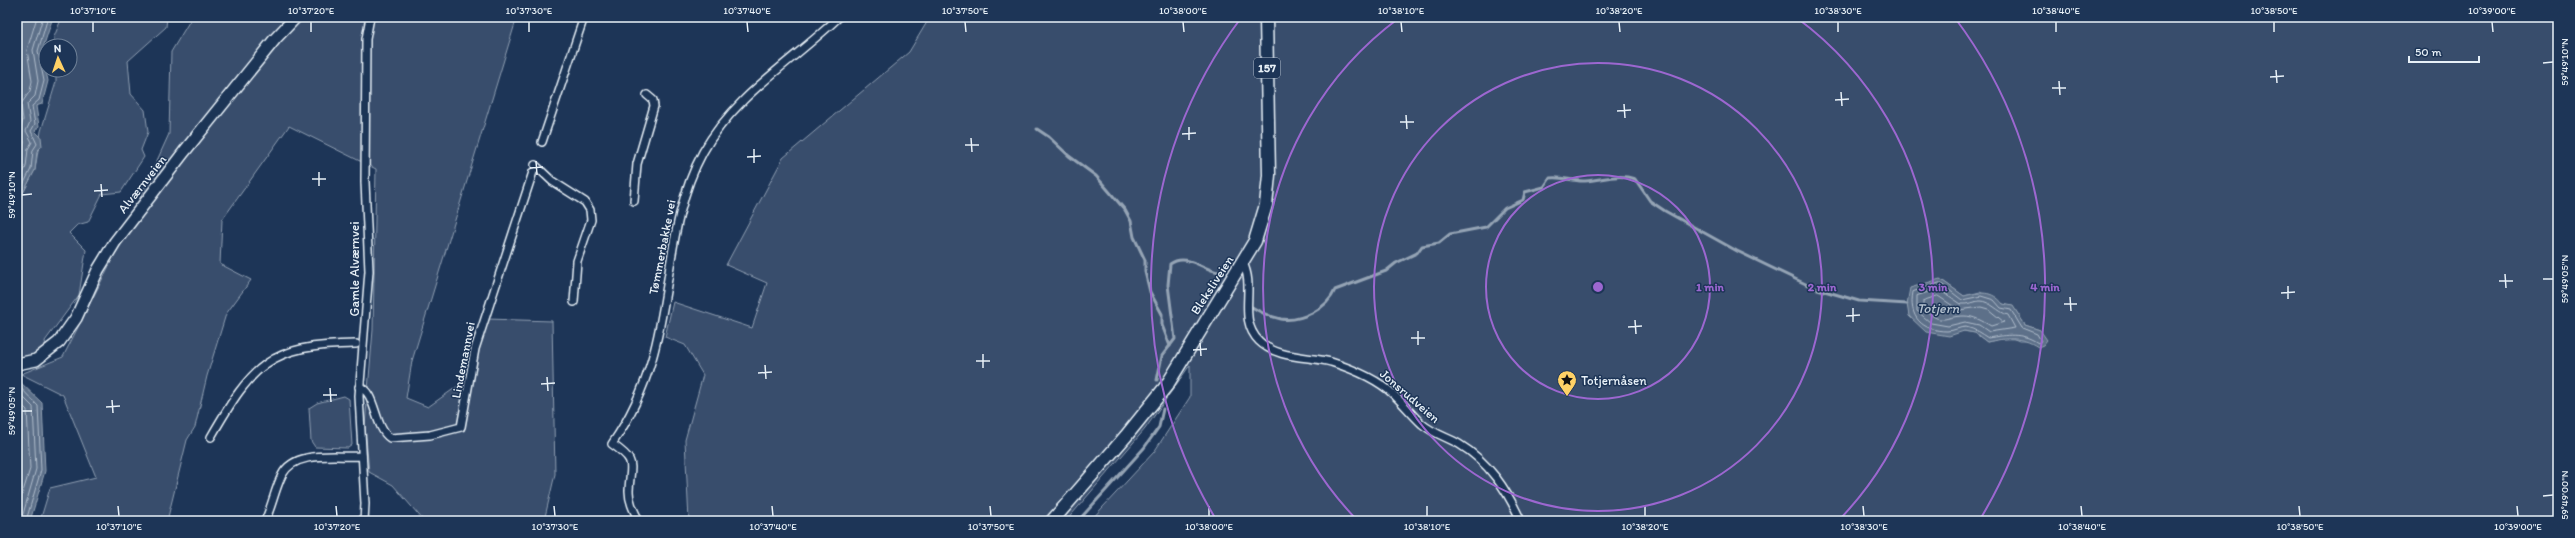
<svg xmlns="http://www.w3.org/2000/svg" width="2575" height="538" font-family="Itim,sans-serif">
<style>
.green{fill:#374d6c;stroke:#909fb2;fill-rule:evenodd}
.water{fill:#5d7089;stroke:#95a4b5}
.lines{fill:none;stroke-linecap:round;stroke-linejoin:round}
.shore{stroke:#b0bdcc;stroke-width:1}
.stream{stroke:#95a4b5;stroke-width:3}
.minor-casing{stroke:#e8f1f8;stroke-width:10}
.secondary-casing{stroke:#e8f1f8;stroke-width:14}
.primary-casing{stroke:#e8f1f8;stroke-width:15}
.minor{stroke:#1d3557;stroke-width:7}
.secondary{stroke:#1d3557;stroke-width:11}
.primary{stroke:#1d3557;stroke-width:12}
.ticks{fill:none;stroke:#e8f1f8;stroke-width:1.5}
.ring{fill:none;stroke:#9c67d0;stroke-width:2}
.labels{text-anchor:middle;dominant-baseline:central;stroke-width:3;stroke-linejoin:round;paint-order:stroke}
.shield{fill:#1d3557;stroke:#abb9c8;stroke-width:1}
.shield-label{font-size:12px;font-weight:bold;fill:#e8f1f8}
.street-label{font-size:13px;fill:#e8f1f8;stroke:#1d3557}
.poi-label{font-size:13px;fill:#e8f1f8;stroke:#1d3557;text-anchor:start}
.water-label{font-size:14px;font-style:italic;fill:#b7c4d1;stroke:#1d3557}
.centre{fill:#9c67d0;stroke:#1d3557;stroke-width:2}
.ring-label{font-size:12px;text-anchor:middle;font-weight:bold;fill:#9c67d0;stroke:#1d3557;stroke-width:3;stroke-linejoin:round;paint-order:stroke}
.neatline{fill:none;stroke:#e8f1f8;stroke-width:1.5}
.ticks-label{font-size:10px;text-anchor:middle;fill:#e8f1f8}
</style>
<rect width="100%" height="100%" fill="#1d3557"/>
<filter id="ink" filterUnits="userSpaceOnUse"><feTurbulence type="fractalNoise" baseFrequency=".025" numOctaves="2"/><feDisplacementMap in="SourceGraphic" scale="8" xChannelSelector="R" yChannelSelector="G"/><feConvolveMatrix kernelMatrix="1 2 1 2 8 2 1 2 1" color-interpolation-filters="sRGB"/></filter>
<g filter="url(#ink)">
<g class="green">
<path d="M 62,17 L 167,17 L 166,27 L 128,61 L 131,94 L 145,110 L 148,132 L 141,150 L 144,157 L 121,192 L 102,194 L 88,222 L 77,225 L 69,233 L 86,250 L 79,295 L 45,341 L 47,353 L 17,359 L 17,194 L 23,193 L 35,170 L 41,131 L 56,82 L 56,70 L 70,70 L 70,46 L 54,46 L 54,37 Z"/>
<path d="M 192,17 L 517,17 L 412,361 L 406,398 L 428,407 L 465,381 L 487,319 L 552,321 L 555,474 L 544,521 L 424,521 L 393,485 L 369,472 L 365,426 L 373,330 L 376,169 L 289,126 L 222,220 L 220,264 L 251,280 L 226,314 L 207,376 L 195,427 L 187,440 L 167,521 L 40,521 L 50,488 L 96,477 L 63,395 L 21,374 L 63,357 L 110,264 L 169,134 L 171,52 Z"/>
<path d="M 930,17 L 2558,17 L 2558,521 L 1090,521 L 1154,452 L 1190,397 L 1190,365 L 1145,429 L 1066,521 L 689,521 L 685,440 L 703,375 L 685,345 L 665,337 L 673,302 L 752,328 L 767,283 L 726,265 L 783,158 L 909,52 ZM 1940,279 L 1964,296 L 1980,292 L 2003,304 L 2013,307 L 2025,325 L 2040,330 L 2028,341 L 2019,341 L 2010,337 L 1987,342 L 1975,333 L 1963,331 Z"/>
<path d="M 344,396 L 349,399 L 352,445 L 348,448 L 315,447 L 311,441 L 309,408 L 317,403 Z"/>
</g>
<g class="water">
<path d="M 17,17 L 53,17 L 42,51 L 48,81 L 42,104 L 36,106 L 39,126 L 35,131 L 41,137 L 42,146 L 37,151 L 35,170 L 23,193 L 17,194 Z"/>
<path d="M 1940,279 L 1964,296 C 1980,292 1992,290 2003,304 L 2013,306 L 2025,325 L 2040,330 L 2047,340 L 2043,345 L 2038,347 C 2021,336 2005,338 1987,342 L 1975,333 L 1964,331 L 1949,336 L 1926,332 L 1909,316 L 1907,304 L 1910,288 Z"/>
<path d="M 18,380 L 42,403 L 45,471 L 30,521 L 17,521 Z"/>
</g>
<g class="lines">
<g class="shore">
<path d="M 17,172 L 24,142 L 20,132 L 23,120 L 21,104 L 30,91 L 32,81 L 27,50 L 37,17"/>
<path d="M 17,185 L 26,167 L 28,149 L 32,142 L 26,131 L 30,122 L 27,104 L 35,96 L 38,81 L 33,50 L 43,17"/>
<path d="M 17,190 L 21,189 L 31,169 L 33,150 L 37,144 L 31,131 L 35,124 L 32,106 L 39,100 L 44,81 L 38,51 L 48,17"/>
<path d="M 1940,283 L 1962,300 L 1981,296 L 1994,300 L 2001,308 L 2011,310 L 2022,328 L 2037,334 L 2041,341 L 2038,343 C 2022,332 2006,335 1988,338 C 1980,333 1975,329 1966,327 C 1959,327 1954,331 1947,331 C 1922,331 1908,317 1913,292 Z"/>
<path d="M 1939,289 L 1961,304 C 1968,305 1973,301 1980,301 C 1990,301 1998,312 2008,315 L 2015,328 L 1989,332 L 1979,325 L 1965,322 L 1948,326 L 1931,323 L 1917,311 L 1917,296 Z"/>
<path d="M 1938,296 L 1959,310 L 1981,307 L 1988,309 L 2004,322 L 1991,326 C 1982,321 1974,316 1964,316 C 1943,316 1943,327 1923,308 L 1923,301 Z"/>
<path d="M 17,384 L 38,406 L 41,470 L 26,521"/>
<path d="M 17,391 L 33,407 L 36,469 L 21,521"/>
<path d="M 17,400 L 27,410 L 30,469 L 17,511"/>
</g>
<g class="stream">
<path d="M 1037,129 L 1049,137 L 1069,156 L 1096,176 L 1125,210 L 1131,221 L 1134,237 L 1145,260 L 1145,272 L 1150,292 L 1162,314 L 1162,325 L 1170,346"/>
<path d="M 1252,307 C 1260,312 1270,317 1281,319 C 1301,322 1327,309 1335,290 L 1386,271 L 1396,263 L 1417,253 L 1422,246 L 1439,243 L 1450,234 L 1486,227 L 1505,208 L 1523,200 L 1525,192 L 1544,187 L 1550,178 C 1562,176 1573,182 1585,181 C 1603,180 1616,173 1635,179 L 1650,201 L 1665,211 L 1737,251 L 1814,288 L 1859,301 L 1907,304"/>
<path d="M 1157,380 L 1162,356 L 1175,339 L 1168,285 L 1170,264 C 1186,252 1203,270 1219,272"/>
<path d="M 1078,521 L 1144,448 L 1159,427 L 1163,409"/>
</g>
<defs>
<g id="minor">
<path d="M 542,142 L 584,17"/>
<path d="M 535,165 L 552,181 L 585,202 L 590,210 L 591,220 L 577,261 L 574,302"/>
<path d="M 634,201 L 637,164 L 654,106 L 653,100 L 647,95"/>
<path d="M 1243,263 C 1256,288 1237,319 1259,341 C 1277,359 1309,356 1331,362 C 1353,369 1376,378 1393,394 C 1403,403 1412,415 1422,424 C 1434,434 1447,437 1459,444 C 1489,462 1507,490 1521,521"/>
<path d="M 359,387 C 376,391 374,428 390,438 L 430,435 L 461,427 L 475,349 L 533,172"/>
<path d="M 211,437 C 253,364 269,345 356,344"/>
<path d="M 265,521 C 272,506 275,489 282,475 C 295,449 338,458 362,456"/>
<path d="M 364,521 L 365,504 L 359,396 L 369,271 L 365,182 L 366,39 L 370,17"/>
<path d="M 639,521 C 634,511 629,502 629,491 C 630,463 638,462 612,444 C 630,418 643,390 652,359 C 672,291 668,216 703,152 C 735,95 793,61 839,17"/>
</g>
<path id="secondary" d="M 17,364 L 36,360 L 59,342 L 76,318 L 98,270 L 115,242 L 184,152 L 275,39 L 296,17"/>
<path id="primary" d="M 1052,521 L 1126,436 L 1167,385 L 1255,241 L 1266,205 L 1269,175 L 1266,17"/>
</defs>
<use href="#minor" class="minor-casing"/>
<use href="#secondary" class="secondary-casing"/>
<use href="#primary" class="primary-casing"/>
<use href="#minor" class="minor"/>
<use href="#secondary" class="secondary"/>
<use href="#primary" class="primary"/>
</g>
</g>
<path class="ticks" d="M 93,22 L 93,32M 311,22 L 311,32M 529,22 L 529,32M 747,22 L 748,32M 965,22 L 966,32M 1183,22 L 1184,32M 1401,22 L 1402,32M 1619,22 L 1620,32M 1838,22 L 1838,32M 2056,22 L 2056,32M 2274,22 L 2274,32M 2492,22 L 2493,32M 2543,63 L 2553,62M 2276,70 L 2277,83M 2270,77 L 2284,76M 2059,81 L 2060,95M 2052,88 L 2066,88M 1841,92 L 1842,106M 1835,100 L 1849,99M 1624,104 L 1625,118M 1617,111 L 1631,110M 1406,115 L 1407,129M 1400,122 L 1414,122M 1189,127 L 1189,140M 1182,134 L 1196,133M 971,138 L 972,152M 965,145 L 979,145M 754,149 L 754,163M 747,157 L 761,156M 536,161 L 537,175M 530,168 L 543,167M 319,172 L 319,186M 312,179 L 326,179M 101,184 L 102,197M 94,191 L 108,190M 22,195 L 32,194M 2505,274 L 2506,288M 2543,279 L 2553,279M 2499,281 L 2513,281M 2288,286 L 2288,299M 2281,293 L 2295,292M 2070,297 L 2071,311M 2064,304 L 2077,304M 1853,308 L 1853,322M 1846,316 L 1860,315M 1635,320 L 1636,334M 1628,327 L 1642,326M 1418,331 L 1418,345M 1411,338 L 1425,338M 1200,343 L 1201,356M 1193,350 L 1207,349M 983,354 L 983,368M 976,361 L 990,361M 765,365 L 766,379M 758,373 L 772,372M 547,377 L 548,391M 541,384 L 555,383M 330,388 L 331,402M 323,395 L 337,395M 112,400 L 113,413M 106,407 L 120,406M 22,411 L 32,411M 2543,496 L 2553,495M 118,506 L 119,516M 336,506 L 337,516M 554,506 L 555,516M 772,506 L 773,516M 990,506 L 991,516M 1209,506 L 1209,516M 1427,506 L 1427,516M 1645,506 L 1645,516M 1863,506 L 1864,516M 2081,506 L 2082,516M 2299,506 L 2300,516M 2517,506 L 2518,516"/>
<g class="ring">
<circle cx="1598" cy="287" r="112"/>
<circle cx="1598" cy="287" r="224"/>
<path d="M1357 520A335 335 0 0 1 1399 18M1797 18A335 335 0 0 1 1839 520"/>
<path d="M1217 521A447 447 0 0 1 1241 18M1955 18A447 447 0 0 1 1979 521"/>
</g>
<defs>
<symbol id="sight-pin" viewBox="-11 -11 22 30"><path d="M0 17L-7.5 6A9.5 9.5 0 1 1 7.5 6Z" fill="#ffd166" stroke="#1d3557"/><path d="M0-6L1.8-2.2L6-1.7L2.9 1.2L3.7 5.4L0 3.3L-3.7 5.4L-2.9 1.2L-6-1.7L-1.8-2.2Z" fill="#111"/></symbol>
</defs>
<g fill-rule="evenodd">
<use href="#sight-pin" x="1556" y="369" width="22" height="30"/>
</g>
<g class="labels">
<rect class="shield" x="1254" y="58" width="26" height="20" rx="3"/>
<g class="shield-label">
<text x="1267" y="68">157</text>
</g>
<g class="street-label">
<text transform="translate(142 184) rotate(-52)">Alværnveien</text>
<text transform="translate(662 247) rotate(-79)">Tømmerbakke vei</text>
<text transform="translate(354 269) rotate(-90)">Gamle Alværnvei</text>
<text transform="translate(1212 285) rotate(-57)">Bleksliveien</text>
<text transform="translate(463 360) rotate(-79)">Lindemannvei</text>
<text transform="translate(1410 396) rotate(41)">Jonsrudveien</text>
</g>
<g class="poi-label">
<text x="1581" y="380">Totjernåsen</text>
</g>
<g class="water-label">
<text x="1938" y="308">Totjern</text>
</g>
</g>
<circle cx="1598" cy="287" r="6" class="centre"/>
<g class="ring-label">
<text x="1710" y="291">1 min</text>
<text x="1822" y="291">2 min</text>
<text x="1933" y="291">3 min</text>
<text x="2045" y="291">4 min</text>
</g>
<rect width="2575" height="538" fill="none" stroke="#1d3557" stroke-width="44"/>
<g transform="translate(58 58) rotate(357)"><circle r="19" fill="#1d3557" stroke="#6e8097"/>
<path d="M0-3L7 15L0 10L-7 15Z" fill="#ffd166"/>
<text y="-6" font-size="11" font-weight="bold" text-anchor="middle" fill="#e8f1f8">N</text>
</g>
<path d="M2409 56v6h70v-6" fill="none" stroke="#e8f1f8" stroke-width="2"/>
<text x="2415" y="56" font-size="12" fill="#e8f1f8" stroke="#1d3557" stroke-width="3" paint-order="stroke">50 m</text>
<rect x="22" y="22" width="2531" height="494" class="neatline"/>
<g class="ticks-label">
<text x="93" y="14">10°37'10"E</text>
<text x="311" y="14">10°37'20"E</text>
<text x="529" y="14">10°37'30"E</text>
<text x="747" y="14">10°37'40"E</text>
<text x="965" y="14">10°37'50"E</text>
<text x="1183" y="14">10°38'00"E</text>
<text x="1401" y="14">10°38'10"E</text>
<text x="1619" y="14">10°38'20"E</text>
<text x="1838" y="14">10°38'30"E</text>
<text x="2056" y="14">10°38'40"E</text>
<text x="2274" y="14">10°38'50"E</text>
<text x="2492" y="14">10°39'00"E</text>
<text transform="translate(2564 62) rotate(-90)" y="4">59°49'10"N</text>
<text transform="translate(11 195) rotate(-90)" y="4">59°49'10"N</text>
<text transform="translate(2564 279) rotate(-90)" y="4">59°49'05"N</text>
<text transform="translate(11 411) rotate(-90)" y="4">59°49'05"N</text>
<text transform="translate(2564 495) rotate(-90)" y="4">59°49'00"N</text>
<text x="119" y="530">10°37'10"E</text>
<text x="337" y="530">10°37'20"E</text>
<text x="555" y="530">10°37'30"E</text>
<text x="773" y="530">10°37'40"E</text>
<text x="991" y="530">10°37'50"E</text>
<text x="1209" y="530">10°38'00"E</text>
<text x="1427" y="530">10°38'10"E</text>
<text x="1645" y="530">10°38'20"E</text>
<text x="1864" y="530">10°38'30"E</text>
<text x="2082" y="530">10°38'40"E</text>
<text x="2300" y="530">10°38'50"E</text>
<text x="2518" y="530">10°39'00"E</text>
</g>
</svg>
